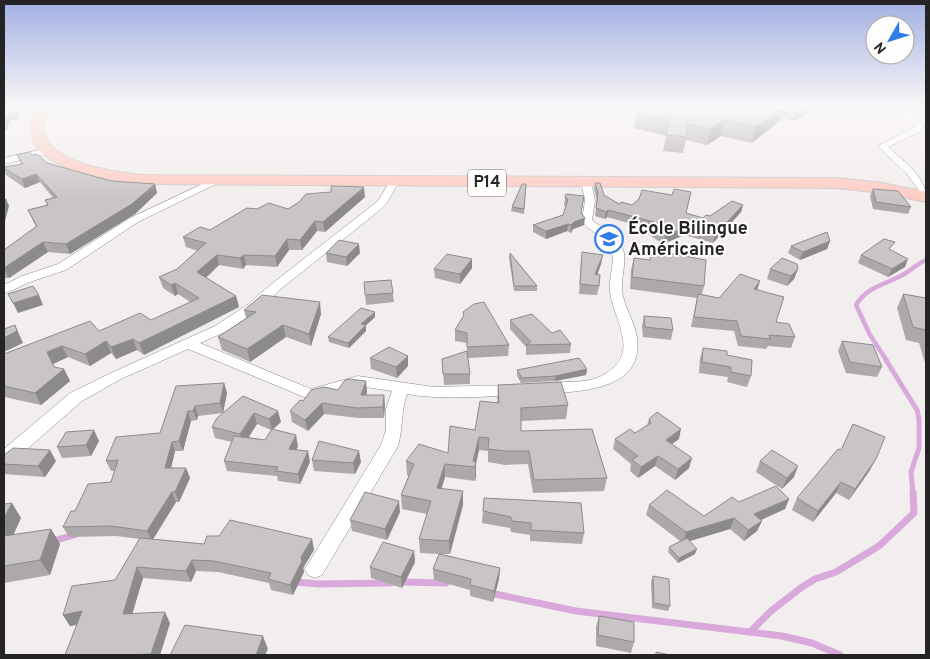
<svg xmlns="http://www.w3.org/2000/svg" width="930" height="659" font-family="Overpass,sans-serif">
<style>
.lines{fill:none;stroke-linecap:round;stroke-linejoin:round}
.stream-far2{stroke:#d9a9dc;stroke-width:4.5}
.stream-far1{stroke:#d9a9dc;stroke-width:5}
.stream{stroke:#d9a9dc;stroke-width:7}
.minor-casing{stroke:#8e8a8a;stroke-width:1}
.primary-casing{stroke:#cbcaca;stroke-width:2}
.minor{fill:#fff;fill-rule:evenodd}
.primary{fill:#fecdc4;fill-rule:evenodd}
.wall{fill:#ada9ab;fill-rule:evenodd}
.shaded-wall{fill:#8d8a8b}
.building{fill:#c9c5c7;stroke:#8d8a8b}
.labels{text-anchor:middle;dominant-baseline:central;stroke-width:4;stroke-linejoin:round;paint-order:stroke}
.shield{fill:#fffcfc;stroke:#666565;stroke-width:1}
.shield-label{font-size:16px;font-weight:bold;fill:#252424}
.poi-label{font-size:18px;font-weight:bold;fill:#252424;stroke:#fffcfc;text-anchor:start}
</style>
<rect width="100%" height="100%" fill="#f3eeee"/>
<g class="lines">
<path class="stream-far2" d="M 887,361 L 870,335 L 856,305 C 867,286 888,284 906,273 C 913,269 918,263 926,260"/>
<path class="stream-far1" d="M 886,360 L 917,410 L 919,419 L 919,448 L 911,472 L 913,493"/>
<g class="stream">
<path d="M 53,541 L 74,535"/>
<path d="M 294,582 L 319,584 L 391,583"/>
<path d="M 401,582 L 446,583"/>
<path d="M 490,593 L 576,611 L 782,636 L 812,643 L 840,655"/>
<path d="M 750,632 L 771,611 L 802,587 L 815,579 L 836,572 L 879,546 L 914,513 L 913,492"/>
</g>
<defs>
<g id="minor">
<path d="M 879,107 C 893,106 914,115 924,126 L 921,131 L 888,147 C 902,160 926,176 926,197 L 923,196 L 907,174 L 878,146 L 916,126 Z"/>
<path d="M 48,148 L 52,151 L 51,153 L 4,164 L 4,158 Z"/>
<path d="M 213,179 L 216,180 L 216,184 L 138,222 L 66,270 L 30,282 L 4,294 L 4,285 L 22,276 L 58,264 L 130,218 Z"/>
<path d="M 393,180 L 398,183 L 387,203 L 380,210 L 282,288 L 257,311 L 225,332 L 200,343 L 311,389 L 358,376 L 434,387 L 515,385 L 520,386 L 523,390 L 520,394 L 515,395 C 479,397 442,400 407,394 C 401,411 403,428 398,446 L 322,575 L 315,578 L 308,575 L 305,569 L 381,445 L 386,430 L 386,409 L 392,391 L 358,386 L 309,399 L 188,349 L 121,379 L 82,401 L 10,464 L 4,465 L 4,449 L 70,393 L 111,373 L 215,326 L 247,305 L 274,282 L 378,201 L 390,181 Z"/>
<path d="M 586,180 L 591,183 L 595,200 L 592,220 C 602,228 621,239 624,253 C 626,264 621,278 622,291 C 624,307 635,322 637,338 C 644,391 580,391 544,394 L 539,393 L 536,389 L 539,385 C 560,379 586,386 605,374 C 641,353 614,321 610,292 C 608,279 616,262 611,250 C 606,238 590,232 582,221 L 585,200 L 581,183 Z"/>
</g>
<path id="primary" d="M 39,107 L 51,107 C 49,111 45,117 44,121 C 38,164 112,171 141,175 L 838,178 L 882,183 L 926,192 L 926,202 L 882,193 L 838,188 L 141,184 C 109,180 21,169 32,121 C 33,116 37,111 39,107 Z"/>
</defs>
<use href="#minor" class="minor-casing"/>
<use href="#primary" class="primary-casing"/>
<use href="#minor" class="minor"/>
<use href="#primary" class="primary"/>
</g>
<g class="wall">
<path d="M 648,107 L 819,107 L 794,121 L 783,118 L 752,143 L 721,136 L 707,145 L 686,140 L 683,153 L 663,151 L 666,136 L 634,128 L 637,113 Z"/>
<path d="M 17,155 L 33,155 L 47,163 L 111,181 L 155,184 L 157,193 L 135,214 L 70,254 L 48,252 L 9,278 L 4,278 L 4,250 L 36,227 L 28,210 L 47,205 L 45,200 L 53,198 L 40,182 L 25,188 L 6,175 L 4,170 L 4,167 L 21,164 Z"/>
<path d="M 595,183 L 604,195 L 619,204 L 632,205 L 686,213 L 703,218 L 743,205 L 741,212 L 713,243 L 684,235 L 663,244 L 645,232 L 645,228 L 607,217 L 605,219 L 595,216 L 597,200 L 594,190 Z"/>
<path d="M 526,184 L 524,214 L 511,211 L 512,207 Z"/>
<path d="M 873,189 L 911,207 L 908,214 L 873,209 L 870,196 Z"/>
<path d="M 566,194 L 581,213 L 584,225 L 573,229 L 571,233 L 567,231 L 546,239 L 533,232 L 533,225 L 563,215 L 566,206 L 564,205 Z"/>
<path d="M 365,197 L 325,232 L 317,231 L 302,250 L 289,250 L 277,267 L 246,265 L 243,269 L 219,265 L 206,278 L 236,296 L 239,307 L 144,355 L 137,350 L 116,359 L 111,353 L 90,366 L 68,357 L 53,364 L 54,367 L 64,369 L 70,381 L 41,405 L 4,397 L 4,354 L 151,320 L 190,302 L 178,294 L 175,296 L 163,288 L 159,277 L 177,269 L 198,251 L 186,247 L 183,237 L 210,230 L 257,209 L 288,209 Z"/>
<path d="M 830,241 L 827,249 L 800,260 L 788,253 L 791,246 Z"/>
<path d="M 891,250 L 905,267 L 888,277 L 858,263 L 861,255 Z"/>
<path d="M 326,253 L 360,253 L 347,266 L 327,262 Z"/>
<path d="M 510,253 L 537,286 L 537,291 L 514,291 L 509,258 Z"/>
<path d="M 634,258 L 704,286 L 702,294 L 719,298 L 757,290 L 776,322 L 795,337 L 791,348 L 768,346 L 766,349 L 738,346 L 734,331 L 691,327 L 697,298 L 630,289 L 631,270 Z"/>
<path d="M 581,261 L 601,264 L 597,275 L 599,286 L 597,295 L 579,294 Z"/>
<path d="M 472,268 L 460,284 L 435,278 L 434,269 Z"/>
<path d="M 770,269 L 798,269 L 794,279 L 787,286 L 767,279 Z"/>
<path d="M 391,280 L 394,302 L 366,305 L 364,282 Z"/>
<path d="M 903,294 L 926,298 L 926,366 L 919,343 L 906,340 L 897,308 Z"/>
<path d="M 244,310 L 321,314 L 311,346 L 286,337 L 250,362 L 222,350 L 218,337 L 246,318 Z"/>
<path d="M 463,312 L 509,345 L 508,356 L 468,358 L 470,374 L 470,384 L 444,385 L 442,359 L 467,354 L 467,343 L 455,341 L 455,330 L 463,317 Z"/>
<path d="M 644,316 L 673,330 L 671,340 L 643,337 L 642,326 Z"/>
<path d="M 375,317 L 366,325 L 366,331 L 349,348 L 329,342 L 328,337 Z"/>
<path d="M 510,320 L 552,333 L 571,344 L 570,353 L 526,355 L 526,347 L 510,329 Z"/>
<path d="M 842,341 L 882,367 L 877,377 L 846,373 L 838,351 Z"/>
<path d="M 703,348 L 751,376 L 747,387 L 727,382 L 728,377 L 699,373 L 700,358 Z"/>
<path d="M 408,356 L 408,366 L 397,378 L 371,369 L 370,358 Z"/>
<path d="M 587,369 L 586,375 L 555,381 L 521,383 L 517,376 L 517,370 Z"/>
<path d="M 224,383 L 227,393 L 223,413 L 198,416 L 197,420 L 191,421 L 183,451 L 175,451 L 171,468 L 186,468 L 190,478 L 179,502 L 176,502 L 153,539 L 204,544 L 312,539 L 314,550 L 303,568 L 304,572 L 293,595 L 271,590 L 269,583 L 218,572 L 196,571 L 191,582 L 143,578 L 132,614 L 170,623 L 160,655 L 65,655 L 77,625 L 70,626 L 63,615 L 115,580 L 140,539 L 116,536 L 69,537 L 63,527 L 75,511 L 111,482 L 115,471 L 111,471 L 106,461 L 160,433 Z"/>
<path d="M 498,385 L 568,405 L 566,419 L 521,421 L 521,431 L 607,478 L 604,491 L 533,493 L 528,464 L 505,465 L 488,462 L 488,451 L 479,450 L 476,463 L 476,476 L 475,481 L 445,477 L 442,488 L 463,505 L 450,554 L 441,554 L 500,568 L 499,579 L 493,602 L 470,596 L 470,590 L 434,580 L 433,569 L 439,554 L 420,553 L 419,539 L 427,514 L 402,509 L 401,495 L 409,476 L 407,475 L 406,461 L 448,453 L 475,430 L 497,402 Z"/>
<path d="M 338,390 L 367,392 L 366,395 L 385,405 L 384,418 L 358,418 L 324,414 L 308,431 L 292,422 L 290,411 L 303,401 Z"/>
<path d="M 243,396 L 281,422 L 273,429 L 298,446 L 296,450 L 310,462 L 300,484 L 278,481 L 277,476 L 227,471 L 224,461 L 232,442 L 215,438 L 212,427 ZM 257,424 L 271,430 L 265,440 L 248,437 Z"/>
<path d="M 649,419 L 679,439 L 672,444 L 689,468 L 675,480 L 655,466 L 638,478 L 630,471 L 631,464 L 613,449 L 615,439 L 635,433 L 647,425 Z"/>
<path d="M 99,441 L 91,456 L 62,458 L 57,447 Z"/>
<path d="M 4,455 L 56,461 L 45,477 L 4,474 Z"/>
<path d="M 312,460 L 361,462 L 355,474 L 314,471 Z"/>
<path d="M 760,461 L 794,477 L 782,489 L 756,472 Z"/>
<path d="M 870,470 L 849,500 L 836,493 L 813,522 L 792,510 L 797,498 Z"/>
<path d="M 484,498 L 584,533 L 582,544 L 530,541 L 530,535 L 511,532 L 510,528 L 482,523 Z"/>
<path d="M 789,499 L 785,509 L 761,520 L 762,521 L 757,531 L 744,541 L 730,529 L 690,541 L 695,554 L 678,563 L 668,552 L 669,547 L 680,541 L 646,515 L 649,505 L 704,516 L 739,502 Z"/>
<path d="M 4,504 L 21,518 L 13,535 L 51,529 L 60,544 L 50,575 L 4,583 Z"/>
<path d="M 400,512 L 387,540 L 352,531 L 350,520 Z"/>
<path d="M 414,551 L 415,562 L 402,588 L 371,578 L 370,567 Z"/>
<path d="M 653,576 L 670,606 L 668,611 L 652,608 L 651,582 Z"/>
<path d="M 599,616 L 634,642 L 631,653 L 596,646 L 596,627 Z"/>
</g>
<g class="shaded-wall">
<path d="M 15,107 L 16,107 L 19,119 L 11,120 L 6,130 L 4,130 L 4,124 L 8,114 Z"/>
<path d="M 134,107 L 165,107 L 135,110 Z"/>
<path d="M 783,107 L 787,107 L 783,118 L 752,143 L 756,127 Z"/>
<path d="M 798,107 L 819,107 L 794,121 Z"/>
<path d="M 724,120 L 721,136 L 707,145 L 711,129 Z"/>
<path d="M 36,174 L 40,182 L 25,188 L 22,179 Z"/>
<path d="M 155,184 L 157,193 L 135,214 L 70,254 L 66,244 Z"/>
<path d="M 364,187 L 365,197 L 325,232 L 323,222 Z"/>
<path d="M 6,199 L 9,206 L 4,225 L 4,206 Z"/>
<path d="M 743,205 L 741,212 L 713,243 L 715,235 Z"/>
<path d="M 608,210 L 607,217 L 605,219 L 606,212 Z"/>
<path d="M 585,218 L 584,225 L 573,229 L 571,233 L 571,225 L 574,222 Z"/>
<path d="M 315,221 L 317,231 L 302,250 L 300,240 Z"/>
<path d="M 568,224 L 567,231 L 546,239 L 546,231 Z"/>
<path d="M 686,227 L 684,235 L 663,244 L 665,236 Z"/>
<path d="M 287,239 L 289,250 L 277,267 L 275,256 Z"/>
<path d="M 830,241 L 827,249 L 800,260 L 803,252 Z"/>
<path d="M 43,242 L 48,252 L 9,278 L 4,268 Z"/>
<path d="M 359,244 L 360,253 L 347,266 L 346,257 Z"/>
<path d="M 217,255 L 219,265 L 200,283 L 197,272 Z"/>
<path d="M 244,255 L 246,265 L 243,269 L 240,258 Z"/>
<path d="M 603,255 L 601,264 L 594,284 L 595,274 Z"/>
<path d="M 472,259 L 472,268 L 460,284 L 460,274 Z"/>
<path d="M 908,259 L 905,267 L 888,277 L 892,269 Z"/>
<path d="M 798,269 L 794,279 L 787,286 L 791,276 Z"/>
<path d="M 760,281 L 757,291 L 754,289 Z"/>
<path d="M 175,283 L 178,294 L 175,296 L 171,285 Z"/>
<path d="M 39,295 L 43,305 L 18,313 L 13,303 Z"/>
<path d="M 236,296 L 239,307 L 144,355 L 139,343 Z"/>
<path d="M 320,302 L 321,314 L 311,346 L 309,334 Z"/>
<path d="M 375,312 L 375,317 L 362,329 L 361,324 Z"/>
<path d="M 15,325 L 23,343 L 4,352 L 4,338 Z"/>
<path d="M 283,325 L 286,337 L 250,362 L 247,349 Z"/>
<path d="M 366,325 L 366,331 L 349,348 L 348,343 Z"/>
<path d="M 133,339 L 137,350 L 116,359 L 111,347 Z"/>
<path d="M 106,341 L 111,353 L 90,366 L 85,354 Z"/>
<path d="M 62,346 L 68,357 L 53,364 L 58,374 L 64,369 L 70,381 L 41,405 L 35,393 L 47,352 Z"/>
<path d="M 408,356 L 408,366 L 397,378 L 396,367 Z"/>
<path d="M 587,369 L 586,375 L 555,381 L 556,376 Z"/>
<path d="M 366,381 L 367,392 L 363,406 L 361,395 Z"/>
<path d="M 224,383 L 227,393 L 223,413 L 220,403 Z"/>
<path d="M 384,395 L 385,405 L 384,418 L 383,407 Z"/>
<path d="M 322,403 L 324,414 L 308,431 L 305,420 Z"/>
<path d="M 195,406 L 198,416 L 197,420 L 193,411 Z"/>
<path d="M 188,411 L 191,421 L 183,451 L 179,441 Z"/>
<path d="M 278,411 L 281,422 L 272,430 L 269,419 Z"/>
<path d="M 254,413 L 257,424 L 244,445 L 240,434 Z"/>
<path d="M 681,429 L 679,439 L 663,450 L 666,440 Z"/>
<path d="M 94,430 L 99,441 L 91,456 L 86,445 Z"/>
<path d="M 296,435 L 298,446 L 292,459 L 289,449 Z"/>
<path d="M 479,437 L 479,450 L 476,463 L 476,476 L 475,481 L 475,467 L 473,461 Z"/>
<path d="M 172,442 L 175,451 L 169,477 L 165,468 Z"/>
<path d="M 50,450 L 56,461 L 45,477 L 38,466 Z"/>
<path d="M 308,451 L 310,462 L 300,484 L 298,474 Z"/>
<path d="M 359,451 L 361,462 L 355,474 L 353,463 Z"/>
<path d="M 658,456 L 655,466 L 638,478 L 641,467 Z"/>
<path d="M 692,458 L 689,468 L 675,480 L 678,469 Z"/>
<path d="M 876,459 L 870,470 L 849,500 L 855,489 Z"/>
<path d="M 445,464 L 445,477 L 437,501 L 437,488 Z"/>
<path d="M 798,466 L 794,477 L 782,489 L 787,478 Z"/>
<path d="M 186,468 L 190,478 L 179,502 L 175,492 Z"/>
<path d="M 841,482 L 836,493 L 813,522 L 818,511 Z"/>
<path d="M 463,491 L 463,505 L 450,554 L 449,541 Z"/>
<path d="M 172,492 L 176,502 L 152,541 L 147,531 Z"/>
<path d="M 789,499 L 785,509 L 750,525 L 754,514 Z"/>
<path d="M 399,501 L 400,512 L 387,540 L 385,529 Z"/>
<path d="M 12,503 L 21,518 L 5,553 L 4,552 L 4,518 Z"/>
<path d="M 734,518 L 730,529 L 683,543 L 686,532 Z"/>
<path d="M 762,521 L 757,531 L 744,541 L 748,530 Z"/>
<path d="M 51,529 L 60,544 L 50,575 L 40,560 Z"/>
<path d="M 312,539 L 314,550 L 303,568 L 301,557 Z"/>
<path d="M 697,549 L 695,554 L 678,563 L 679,558 Z"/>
<path d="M 414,551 L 415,562 L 402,588 L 401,577 Z"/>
<path d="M 192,560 L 196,571 L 191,582 L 186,571 Z"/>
<path d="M 302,561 L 304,572 L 293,595 L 290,585 Z"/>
<path d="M 137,567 L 143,578 L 129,625 L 123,614 Z"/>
<path d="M 500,568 L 499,579 L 493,602 L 494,591 Z"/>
<path d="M 82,611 L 88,622 L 70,626 L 63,615 Z"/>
<path d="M 165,612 L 170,623 L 160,655 L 151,655 L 151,654 Z"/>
<path d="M 263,636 L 268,649 L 265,655 L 256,655 Z"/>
</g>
<g class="building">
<path d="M 4,107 L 15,107 L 16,113 L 8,114 L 4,124 Z"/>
<path d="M 648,107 L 783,107 L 756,127 L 724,120 L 711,129 L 688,124 L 686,137 L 666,135 L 669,120 L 637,113 Z"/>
<path d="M 29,152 L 33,155 L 37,154 L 47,163 L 111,181 L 155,184 L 132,204 L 66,244 L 43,242 L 4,268 L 4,250 L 37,226 L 28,210 L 48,205 L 45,200 L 57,197 L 36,174 L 22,179 L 4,168 L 4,167 L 23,164 L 17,155 Z"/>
<path d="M 595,183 L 600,183 L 604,195 L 619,204 L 621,202 L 632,205 L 639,199 L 642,190 L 672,195 L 674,189 L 691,192 L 686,213 L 703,218 L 706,215 L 710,216 L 732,201 L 743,205 L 715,235 L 686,227 L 665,236 L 646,224 L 654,222 L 608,210 L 606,212 L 596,208 L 598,193 Z"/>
<path d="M 522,184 L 526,184 L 524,209 L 512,207 Z"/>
<path d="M 331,186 L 364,187 L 323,222 L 315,221 L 300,240 L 287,239 L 275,256 L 244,255 L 240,258 L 217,255 L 197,272 L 236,296 L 139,343 L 133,339 L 111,347 L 106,341 L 85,354 L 62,346 L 47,352 L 54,367 L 64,369 L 35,393 L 4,386 L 4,354 L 90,321 L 99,331 L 140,313 L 151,320 L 199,298 L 175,283 L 171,285 L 159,277 L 177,269 L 206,243 L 183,237 L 200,227 L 210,230 L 247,208 L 257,209 L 269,203 L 288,209 L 299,202 L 306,194 L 331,192 Z"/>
<path d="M 873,189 L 898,191 L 911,207 L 876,202 Z"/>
<path d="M 566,194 L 584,196 L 581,213 L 585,218 L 574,222 L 571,225 L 568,224 L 546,231 L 533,225 L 563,215 L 568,199 L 565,198 Z"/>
<path d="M 4,199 L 6,199 L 4,206 Z"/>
<path d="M 827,232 L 830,241 L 803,252 L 791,246 Z"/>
<path d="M 884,239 L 895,242 L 889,249 L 908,259 L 892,269 L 861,255 Z"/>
<path d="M 339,240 L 359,244 L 346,257 L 326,253 Z"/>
<path d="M 652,250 L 706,260 L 704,286 L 632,277 L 634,258 L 650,260 Z"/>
<path d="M 582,252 L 603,255 L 595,274 L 600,275 L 599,286 L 580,284 Z"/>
<path d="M 510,253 L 537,286 L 514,286 Z"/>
<path d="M 447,254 L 472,259 L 460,274 L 434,269 Z"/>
<path d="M 782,258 L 797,264 L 798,269 L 791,276 L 770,269 Z"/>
<path d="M 740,274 L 760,281 L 754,289 L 784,297 L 776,322 L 789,324 L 795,337 L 769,335 L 770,339 L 741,336 L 737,321 L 694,317 L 698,294 L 719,298 Z"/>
<path d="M 391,280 L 393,293 L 365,295 L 364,282 Z"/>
<path d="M 33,286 L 39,295 L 13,303 L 8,294 Z"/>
<path d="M 903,294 L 926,298 L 926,330 L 913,327 Z"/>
<path d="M 262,295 L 320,302 L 309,334 L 283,325 L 247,349 L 218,337 L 256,312 L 244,310 Z"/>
<path d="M 484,302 L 509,345 L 467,347 L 467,333 L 455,330 L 464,315 L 463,312 L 474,304 Z"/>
<path d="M 361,308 L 375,312 L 361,324 L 366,325 L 348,343 L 328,337 Z"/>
<path d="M 532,314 L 552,333 L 560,330 L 571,344 L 526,345 L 531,342 L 510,320 Z"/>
<path d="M 644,316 L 671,318 L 673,330 L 645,327 Z"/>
<path d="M 15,325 L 17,331 L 4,338 L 4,329 Z"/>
<path d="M 842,341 L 873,345 L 882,367 L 850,362 Z"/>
<path d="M 389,347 L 408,356 L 396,367 L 370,358 Z"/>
<path d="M 703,348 L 727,351 L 727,355 L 752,360 L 751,376 L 731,372 L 731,367 L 702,362 Z"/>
<path d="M 467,351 L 470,374 L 443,374 L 442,359 Z"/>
<path d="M 579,358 L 587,369 L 556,376 L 522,378 L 517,370 Z"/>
<path d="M 349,379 L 366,381 L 361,395 L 384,395 L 383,407 L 357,408 L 322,403 L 305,420 L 290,411 L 300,400 L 303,401 L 311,390 L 324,387 L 338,390 L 344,381 Z"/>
<path d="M 561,382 L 568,405 L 521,408 L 521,431 L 592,429 L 607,478 L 534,480 L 529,451 L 506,451 L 488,449 L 489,438 L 479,437 L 473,461 L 476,462 L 475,467 L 445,464 L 437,488 L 463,491 L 449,541 L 419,539 L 431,501 L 401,495 L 414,464 L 406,461 L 419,444 L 448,453 L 450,426 L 475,430 L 480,401 L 499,403 L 498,385 Z"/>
<path d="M 224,383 L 220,403 L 195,406 L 193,411 L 188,411 L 179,441 L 172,442 L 165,468 L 186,468 L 175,492 L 172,492 L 147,531 L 111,526 L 63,527 L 71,511 L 75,511 L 88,484 L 111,482 L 118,460 L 106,461 L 116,437 L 160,433 L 176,386 Z"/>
<path d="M 243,396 L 278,411 L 269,419 L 254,413 L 240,434 L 212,427 L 217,418 Z"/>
<path d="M 657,412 L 681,429 L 666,440 L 692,458 L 678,469 L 658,456 L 641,467 L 632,460 L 638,456 L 615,439 L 630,429 L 635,433 L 651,423 L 649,419 Z"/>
<path d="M 853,424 L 885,437 L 876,459 L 855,489 L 841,482 L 818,511 L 797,498 L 838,449 L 841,450 Z"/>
<path d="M 272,429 L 296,435 L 289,449 L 308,451 L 298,474 L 276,471 L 278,467 L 224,461 L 234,436 L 265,440 Z"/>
<path d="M 94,430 L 86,445 L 57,447 L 66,432 Z"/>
<path d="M 319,441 L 359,451 L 353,463 L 312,460 Z"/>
<path d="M 13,448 L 50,450 L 38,466 L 4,464 L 4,455 Z"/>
<path d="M 772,450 L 798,466 L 787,478 L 760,461 Z"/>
<path d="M 776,486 L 789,499 L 754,514 L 762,521 L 748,530 L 734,518 L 686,532 L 649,505 L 667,490 L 704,516 L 732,497 L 739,502 Z"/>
<path d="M 365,492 L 399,501 L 385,529 L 350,520 Z"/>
<path d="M 484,498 L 581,503 L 584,533 L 531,530 L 531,523 L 512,521 L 511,517 L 483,511 Z"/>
<path d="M 12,503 L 4,518 L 4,504 Z"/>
<path d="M 230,520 L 312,539 L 301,557 L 302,561 L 290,585 L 268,579 L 271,573 L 214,561 L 192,560 L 186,571 L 137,567 L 123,614 L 165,612 L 151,654 L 123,655 L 65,655 L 82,611 L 63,615 L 72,586 L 115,580 L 140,538 L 204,544 L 207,536 L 219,536 Z"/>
<path d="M 51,529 L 40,560 L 4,566 L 4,536 Z"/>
<path d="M 687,538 L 697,549 L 679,558 L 669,547 Z"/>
<path d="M 383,542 L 414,551 L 401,577 L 370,567 Z"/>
<path d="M 439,554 L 500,568 L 494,591 L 470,585 L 471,579 L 433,569 Z"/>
<path d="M 653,576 L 669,579 L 670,606 L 654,603 Z"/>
<path d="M 599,616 L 634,622 L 634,642 L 598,635 Z"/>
<path d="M 185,625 L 263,636 L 256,655 L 170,655 Z"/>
<path d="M 656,652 L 670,655 L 656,655 Z"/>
</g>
<linearGradient id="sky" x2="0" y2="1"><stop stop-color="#a2b0e3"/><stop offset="0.54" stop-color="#faf7f7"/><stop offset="1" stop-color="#faf7f7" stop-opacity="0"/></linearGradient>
<rect width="930" height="199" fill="url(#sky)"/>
<defs>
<symbol id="school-ring" viewBox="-11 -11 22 22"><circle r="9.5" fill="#fffcfc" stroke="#307ce8" stroke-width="1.5"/><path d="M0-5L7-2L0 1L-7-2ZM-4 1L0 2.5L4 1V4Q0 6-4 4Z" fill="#307ce8"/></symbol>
</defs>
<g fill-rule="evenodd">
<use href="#school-ring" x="593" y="223" width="32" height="32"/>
</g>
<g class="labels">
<rect class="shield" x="468" y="169.5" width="38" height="27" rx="4"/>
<g class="shield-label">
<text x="487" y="183">P14</text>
</g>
<g class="poi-label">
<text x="628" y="229">École Bilingue<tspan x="628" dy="21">Américaine</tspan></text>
</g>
</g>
<rect width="930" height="659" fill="none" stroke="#252424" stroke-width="10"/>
<g transform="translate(890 40) rotate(231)"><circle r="24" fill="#fffcfc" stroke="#a8a6a6"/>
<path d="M0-4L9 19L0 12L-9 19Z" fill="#307ce8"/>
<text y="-8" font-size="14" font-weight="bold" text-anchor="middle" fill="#252424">N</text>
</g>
</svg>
